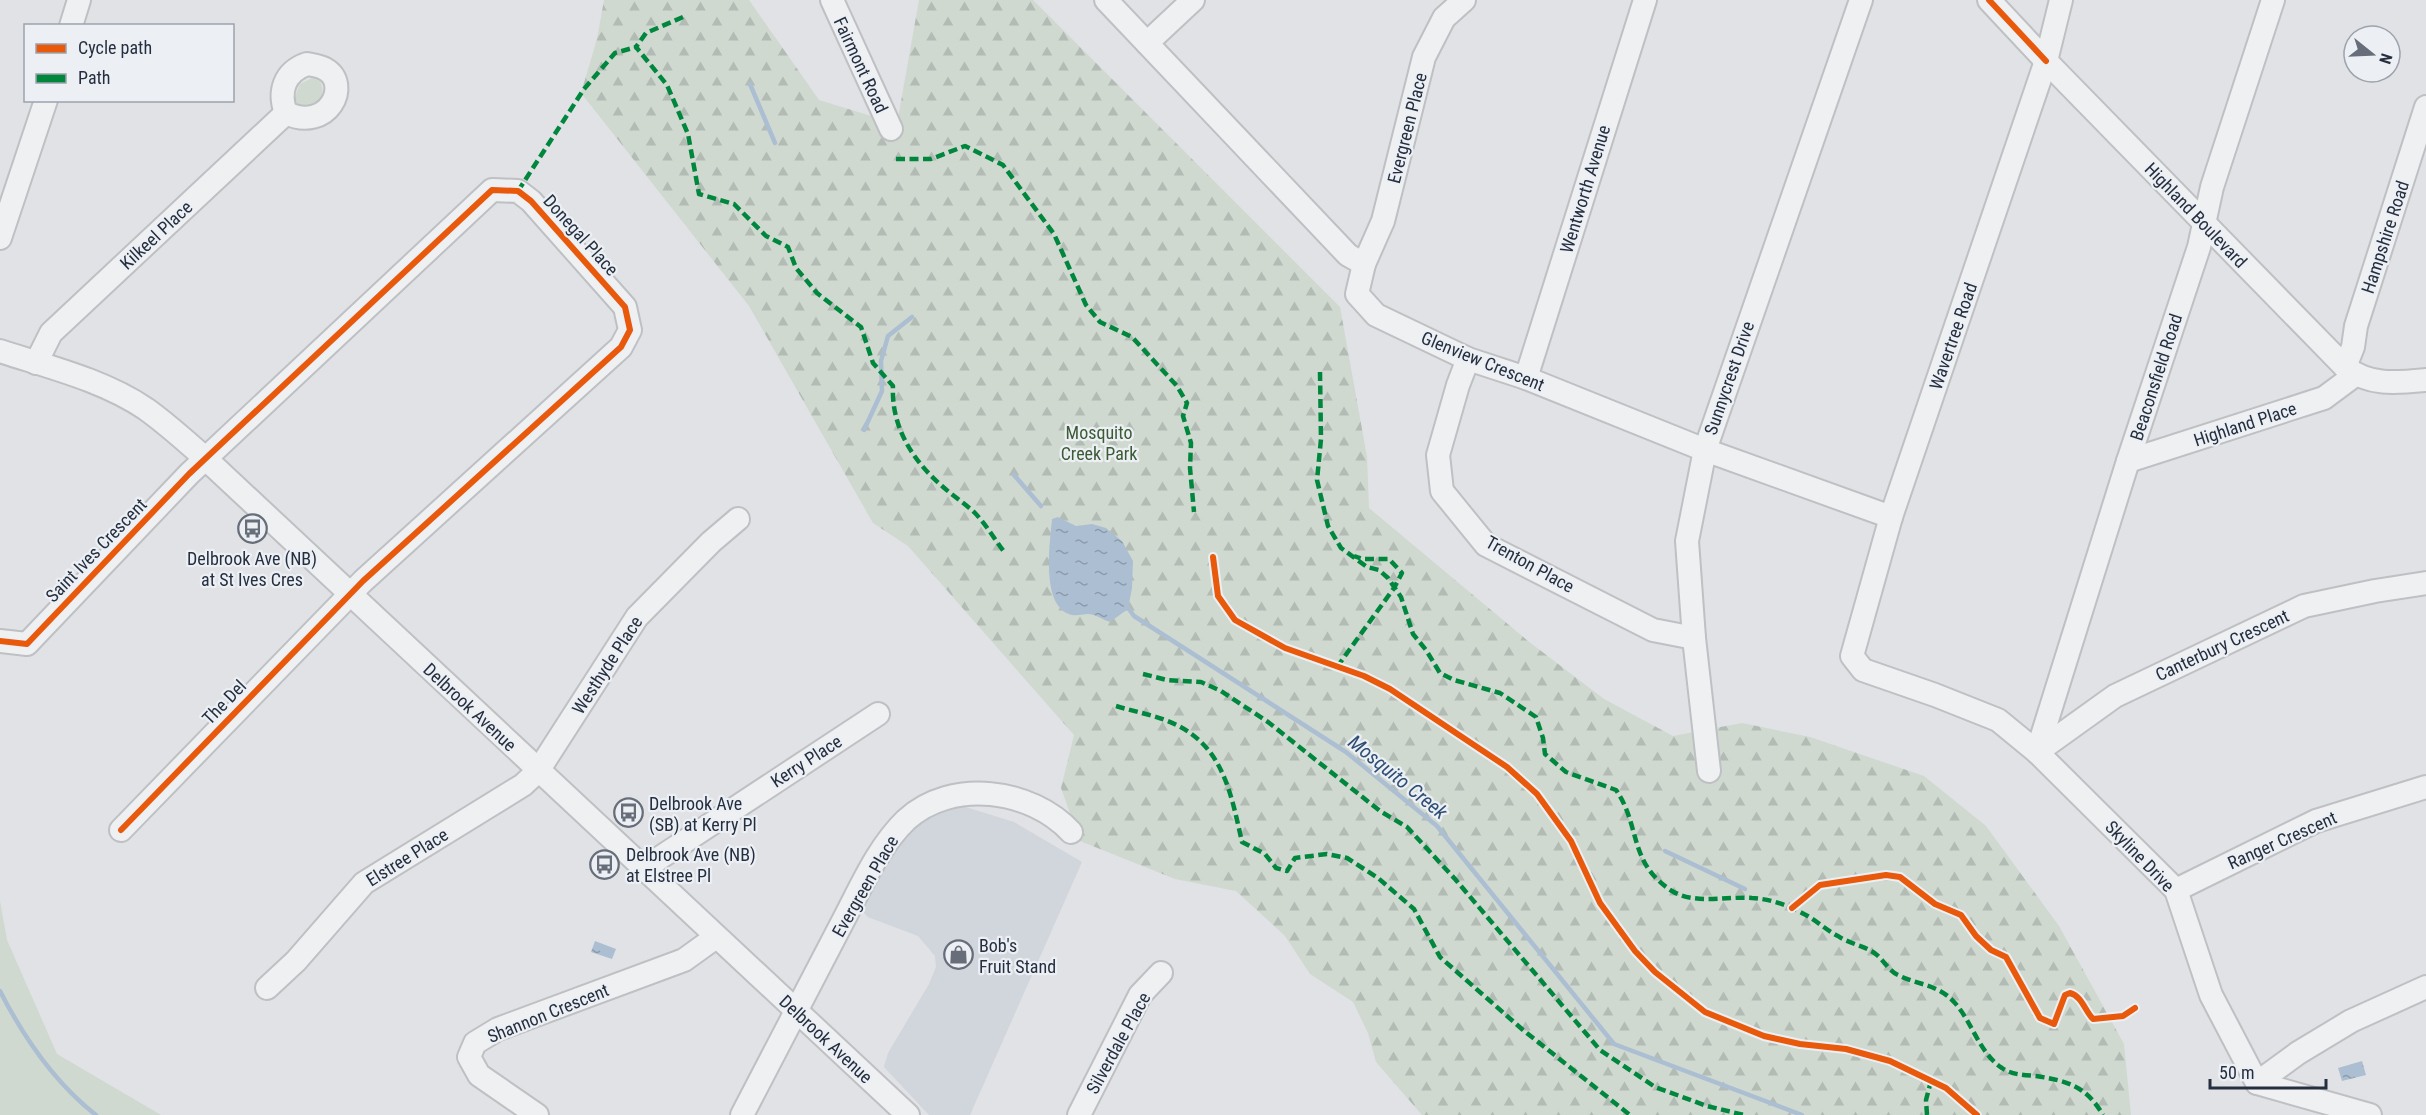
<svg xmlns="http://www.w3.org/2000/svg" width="2426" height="1115" font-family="'Roboto Condensed',sans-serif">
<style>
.built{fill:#d1d5dc}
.green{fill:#d0d9d0}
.forest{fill:url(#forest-firs)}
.water{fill:url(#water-ripples)}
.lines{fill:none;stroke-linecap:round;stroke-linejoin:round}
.stream{stroke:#acbed2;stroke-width:4.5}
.minor-casing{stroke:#bec0c3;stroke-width:26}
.minor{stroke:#eff0f2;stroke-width:22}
.quiet{stroke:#00873e;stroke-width:4.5;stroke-dasharray:9 4.5;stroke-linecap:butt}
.cycleway-casing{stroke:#ecf0f5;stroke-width:10}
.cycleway{stroke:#e8590c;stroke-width:6}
.labels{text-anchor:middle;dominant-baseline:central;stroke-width:4.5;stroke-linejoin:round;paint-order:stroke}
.street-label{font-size:18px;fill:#262f3f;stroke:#ecf0f5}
.park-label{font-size:18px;fill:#3b5b33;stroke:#ecf0f5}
.poi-label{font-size:18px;fill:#262f3f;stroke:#ecf0f5;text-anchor:start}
.water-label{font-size:20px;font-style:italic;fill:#2e4e74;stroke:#ecf0f5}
</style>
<defs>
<pattern id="forest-firs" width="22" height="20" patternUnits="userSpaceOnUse" patternTransform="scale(1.5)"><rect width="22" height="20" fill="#d0d9d0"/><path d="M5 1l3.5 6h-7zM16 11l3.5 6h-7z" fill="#b2bbb4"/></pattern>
<pattern id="water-ripples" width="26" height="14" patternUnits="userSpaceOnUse" patternTransform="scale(1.5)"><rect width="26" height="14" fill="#acbed2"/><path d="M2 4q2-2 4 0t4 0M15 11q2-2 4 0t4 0" fill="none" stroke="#8c9bac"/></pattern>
</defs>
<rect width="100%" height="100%" fill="#e0e2e5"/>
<path class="built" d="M 946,801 L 1014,822 L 1082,862 L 970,1115 L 929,1115 L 884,1067 L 888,1053 L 929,984 L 936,967 L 935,956 L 918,936 L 868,917 L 861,910 L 905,821 Z"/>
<g class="green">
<path d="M 312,78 L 320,81 C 326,97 321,101 309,110 L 296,104 L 294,99 L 300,84 Z"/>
<path d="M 0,901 L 7,940 L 57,1054 L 161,1115 L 0,1115 Z"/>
</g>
<path class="forest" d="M 604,0 L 749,0 L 819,100 L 897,124 L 919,0 L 1033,0 L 1340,307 L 1367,457 L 1369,508 L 1528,641 L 1604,699 L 1673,736 L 1742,723 L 1810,737 L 1924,776 L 1986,826 L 2059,926 L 2124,1044 L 2131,1115 L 1422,1115 L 1376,1062 L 1368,1033 L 1353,1002 L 1310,974 L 1285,936 L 1236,891 L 1175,879 L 1080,841 L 1061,788 L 1074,735 L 908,546 L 873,523 L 749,306 L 581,93 L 597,39 Z"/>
<g class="water">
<path d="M 1058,517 L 1076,526 L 1092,524 L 1106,528 L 1122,541 L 1133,561 L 1132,588 L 1128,609 L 1110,622 C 1103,620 1095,614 1088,614 C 1081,614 1076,617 1069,614 C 1041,604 1050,542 1052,519 Z"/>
<path d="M 595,941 L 616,949 L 612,959 L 591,952 Z"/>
<path d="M 2362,1061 L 2366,1075 L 2342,1081 L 2338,1068 Z"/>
</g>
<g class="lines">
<g class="stream">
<path d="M 750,84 L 775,143"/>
<path d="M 864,430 L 882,391 L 881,361 L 888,336 L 912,317"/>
<path d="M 1014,475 L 1041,506"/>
<path d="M 1126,605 L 1134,616 L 1346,752 L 1437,826 L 1614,1044 L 1802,1115"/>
<path d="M 1665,851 L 1745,889"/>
<path d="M 0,991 C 24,1038 55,1083 96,1115"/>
</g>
<defs>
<g id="minor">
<path d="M 832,0 L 891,129"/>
<path d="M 1106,0 L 1348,255 L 1364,264 L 1357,294 L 1376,315 L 1468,359 L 1526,378 L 1705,450 L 1891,517"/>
<path d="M 1989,0 L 2046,61 L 2345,367 C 2370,386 2396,383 2426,380"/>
<path d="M 2061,0 L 2046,61 L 1891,517 L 1852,656 L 1863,670 L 1935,695 L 1998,720 L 2037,752 L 2176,890 L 2211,995 L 2257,1083 L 2370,1115"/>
<path d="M 71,26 L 79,0"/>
<path d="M 1147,43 L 1193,0"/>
<path d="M 307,64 C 312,65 320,66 325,69 C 352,84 328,133 286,113 C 278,92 284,72 307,64 Z"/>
<path d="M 0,238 L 46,100"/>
<path d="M 1364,264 L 1383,221 L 1424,57 L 1444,18 L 1464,0"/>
<path d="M 0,351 C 49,367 103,380 146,409 C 167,424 187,442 206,459 L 908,1115"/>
<path d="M 1468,359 L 1458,385 L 1438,455 L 1442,491 L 1486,545 L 1653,630 L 1694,638"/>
<path d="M 36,363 L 51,333 L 286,113"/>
<path d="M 2345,367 L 2353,347 L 2356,326 L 2426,107"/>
<path d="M 1526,378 L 1645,0"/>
<path d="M 2128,461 L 2324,398 L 2355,375"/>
<path d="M 0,641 L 27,644 L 189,474 L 492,190 L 518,191 L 531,201 L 625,307 L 630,330 L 621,347 L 363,581 L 121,830"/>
<path d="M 2037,752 L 2128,461 L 2199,247 L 2212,187 L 2273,0"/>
<path d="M 2037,752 L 2115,696 L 2304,606 L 2375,591 L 2426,583"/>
<path d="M 1709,771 L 1694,638 L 1687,541 L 1705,450 L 1861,0"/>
<path d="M 646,871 L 658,859 L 878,714"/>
<path d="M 2176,890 L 2316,821 L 2426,787"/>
<path d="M 267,988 L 296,961 L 364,883 L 523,785 L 538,771 L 637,617 L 711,542 L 738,519"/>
<path d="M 2257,1083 L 2298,1053 L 2351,1021 L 2426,987"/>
<path d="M 537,1115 L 479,1075 L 469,1057 L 475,1043 L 498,1029 L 684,960 L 716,937"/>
<path d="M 742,1115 C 776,1050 809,985 843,921 C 861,887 878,847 906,820 C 952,778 1031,789 1071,832"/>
<path d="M 1079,1115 L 1140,995 L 1161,973"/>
</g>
</defs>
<use href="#minor" class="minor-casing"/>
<use href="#minor" class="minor"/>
<g class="quiet">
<path d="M 683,17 L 646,33 L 636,47 L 667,85 L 688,134 L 699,194 L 734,204 L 766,236 L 788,247 L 796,268 L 817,293 L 861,327 L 873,363 L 893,386 C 891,426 912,460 942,486 C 952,495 964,503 974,512 C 986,524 995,540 1005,553"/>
<path d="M 896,159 L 931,159 L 965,146 L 1003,165 L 1054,234 L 1086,305 L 1100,322 L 1132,337 L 1177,386 L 1187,403 L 1183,416 L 1191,443 L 1190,468 L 1194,512"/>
<path d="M 518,191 L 584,89 L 615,53 L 636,47"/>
<path d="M 1320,372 L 1321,439 L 1317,480 L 1328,526 L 1341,548 L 1367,567 L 1379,570 L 1388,578 L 1401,597 L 1413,634 L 1426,650 L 1440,673 L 1454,680 L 1500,693 L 1536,717 L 1543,738 L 1545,754 L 1566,772 L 1616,790 C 1641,826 1628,863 1672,891 C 1695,905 1727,896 1752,898 C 1770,899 1788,905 1804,914 C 1816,920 1826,930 1838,936 C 1848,943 1861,945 1871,951 C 1882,956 1887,970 1898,975 C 1917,985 1938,984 1954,1002 C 1972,1021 1979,1053 2002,1068 C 2012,1075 2024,1075 2036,1076 C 2068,1081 2086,1086 2103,1115"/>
<path d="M 1337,667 L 1394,588 L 1402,573 L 1389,559 L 1362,559 L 1354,556"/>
<path d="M 1143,674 L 1167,680 L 1201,682 L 1221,691 L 1268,722 L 1380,811 L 1407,827 L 1455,879 L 1600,1050 L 1655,1087 L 1707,1106 L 1744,1115"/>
<path d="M 1116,706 C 1132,711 1149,714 1165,720 C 1222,741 1230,789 1242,842 L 1265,854 L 1276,868 L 1287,871 L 1295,858 L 1327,854 L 1347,858 L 1378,878 L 1414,909 L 1440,957 L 1523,1030 L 1630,1115"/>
<path d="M 1927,1115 L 1926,1100 L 1931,1081"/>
</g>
<defs>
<g id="cycleway">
<path d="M 1989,0 L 2046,61"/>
<path d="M 1213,557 L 1218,596 L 1235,620 L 1285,648 L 1364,676 L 1390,689 L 1507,767 L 1537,794 L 1571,841 L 1600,903 L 1635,951 L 1655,972 L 1705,1012 L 1764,1036 L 1800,1044 L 1846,1049 L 1890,1061 L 1946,1088 L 1977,1115"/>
<path d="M 0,641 L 27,644 L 189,474 L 492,190 L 518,191 L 531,201 L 625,307 L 630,330 L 621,347 L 363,581 L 121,830"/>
<path d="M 1792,908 L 1820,885 L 1886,875 L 1900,877 L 1935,904 L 1961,915 L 1976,936 L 1991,950 L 2006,957 L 2040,1018 L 2054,1024 L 2065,995 L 2070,993 C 2082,996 2085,1011 2093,1019 L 2123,1016 L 2135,1008"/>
</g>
</defs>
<use href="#cycleway" class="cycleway-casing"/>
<use href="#cycleway" class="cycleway"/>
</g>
<defs>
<symbol id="bus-ring" viewBox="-11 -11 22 22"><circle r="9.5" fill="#ecf0f5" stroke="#676e79" stroke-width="1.5"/><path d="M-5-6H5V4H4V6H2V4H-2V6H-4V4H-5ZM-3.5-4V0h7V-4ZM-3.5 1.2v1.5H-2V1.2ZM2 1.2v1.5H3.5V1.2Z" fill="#676e79"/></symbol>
<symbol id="shop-ring" viewBox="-11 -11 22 22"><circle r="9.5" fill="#ecf0f5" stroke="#676e79" stroke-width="1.5"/><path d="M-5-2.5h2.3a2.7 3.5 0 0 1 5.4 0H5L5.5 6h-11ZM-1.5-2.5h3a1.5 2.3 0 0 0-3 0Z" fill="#676e79"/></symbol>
</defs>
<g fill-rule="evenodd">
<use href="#bus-ring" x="236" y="512" width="33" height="33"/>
<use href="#bus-ring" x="612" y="796" width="33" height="33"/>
<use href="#bus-ring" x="588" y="848" width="33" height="33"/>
<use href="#shop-ring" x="942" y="938" width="33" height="33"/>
</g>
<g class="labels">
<g class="street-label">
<text transform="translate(861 65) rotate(65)">Fairmont Road</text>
<text transform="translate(1407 128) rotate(-76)">Evergreen Place</text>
<text transform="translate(1585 189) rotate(-73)">Wentworth Avenue</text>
<text transform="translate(2196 215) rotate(46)">Highland Boulevard</text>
<text transform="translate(156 235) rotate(-43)">Kilkeel Place</text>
<text transform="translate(581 235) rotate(48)">Donegal Place</text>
<text transform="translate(2385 237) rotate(-72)">Hampshire Road</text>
<text transform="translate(1953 336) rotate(-71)">Wavertree Road</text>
<text transform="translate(1483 361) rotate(22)">Glenview Crescent</text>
<text transform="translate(2156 377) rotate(-72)">Beaconsfield Road</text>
<text transform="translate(1729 378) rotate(-71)">Sunnycrest Drive</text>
<text transform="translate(2245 424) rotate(-18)">Highland Place</text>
<text transform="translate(96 550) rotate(-46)">Saint Ives Crescent</text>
<text transform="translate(1530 564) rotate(29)">Trenton Place</text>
<text transform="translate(2222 645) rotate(-25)">Canterbury Crescent</text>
<text transform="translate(607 665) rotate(-57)">Westhyde Place</text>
<text transform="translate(224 702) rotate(-46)">The Del</text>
<text transform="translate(470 707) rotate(43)">Delbrook Avenue</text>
<text transform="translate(806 761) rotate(-33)">Kerry Place</text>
<text transform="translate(2282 840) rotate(-24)">Ranger Crescent</text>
<text transform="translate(2140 856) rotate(46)">Skyline Drive</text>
<text transform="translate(407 857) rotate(-32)">Elstree Place</text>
<text transform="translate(865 886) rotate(-60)">Evergreen Place</text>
<text transform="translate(548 1013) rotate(-22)">Shannon Crescent</text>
<text transform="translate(826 1039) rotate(43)">Delbrook Avenue</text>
<text transform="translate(1118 1043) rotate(-61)">Silverdale Place</text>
</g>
<g class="park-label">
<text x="1099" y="432">Mosquito<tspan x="1099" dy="21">Creek Park</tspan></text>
</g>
<g class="poi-label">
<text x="252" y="558" text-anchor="middle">Delbrook Ave (NB)<tspan x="252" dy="21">at St Ives Cres</tspan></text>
<text x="649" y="803">Delbrook Ave<tspan x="649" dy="21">(SB) at Kerry Pl</tspan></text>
<text x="626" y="854">Delbrook Ave (NB)<tspan x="626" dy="21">at Elstree Pl</tspan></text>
<text x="979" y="945">Bob's<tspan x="979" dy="21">Fruit Stand</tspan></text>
</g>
<g class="water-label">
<text transform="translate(1398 777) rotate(39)">Mosquito Creek</text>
</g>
</g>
<rect x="24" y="24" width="210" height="78" fill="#ecf0f5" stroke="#9da3ac" stroke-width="1.5"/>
<rect x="36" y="44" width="30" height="9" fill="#e8590c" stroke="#9da3ac" stroke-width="1.5"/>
<text x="78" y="54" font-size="18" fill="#262f3f">Cycle path</text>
<rect x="36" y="74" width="30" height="9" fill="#00873e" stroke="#9da3ac" stroke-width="1.5"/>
<text x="78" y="84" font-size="18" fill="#262f3f">Path</text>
<g transform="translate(2372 54) rotate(108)"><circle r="28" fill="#ecf0f5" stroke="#9da3ac" stroke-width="1.5"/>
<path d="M0-4.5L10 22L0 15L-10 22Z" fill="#676e79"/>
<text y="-9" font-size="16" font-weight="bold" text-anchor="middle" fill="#262f3f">N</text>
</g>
<path d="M2210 1079v9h116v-9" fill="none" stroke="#262f3f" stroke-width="3"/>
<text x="2219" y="1079" font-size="18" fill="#262f3f" stroke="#ecf0f5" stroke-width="4.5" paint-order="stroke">50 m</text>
</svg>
